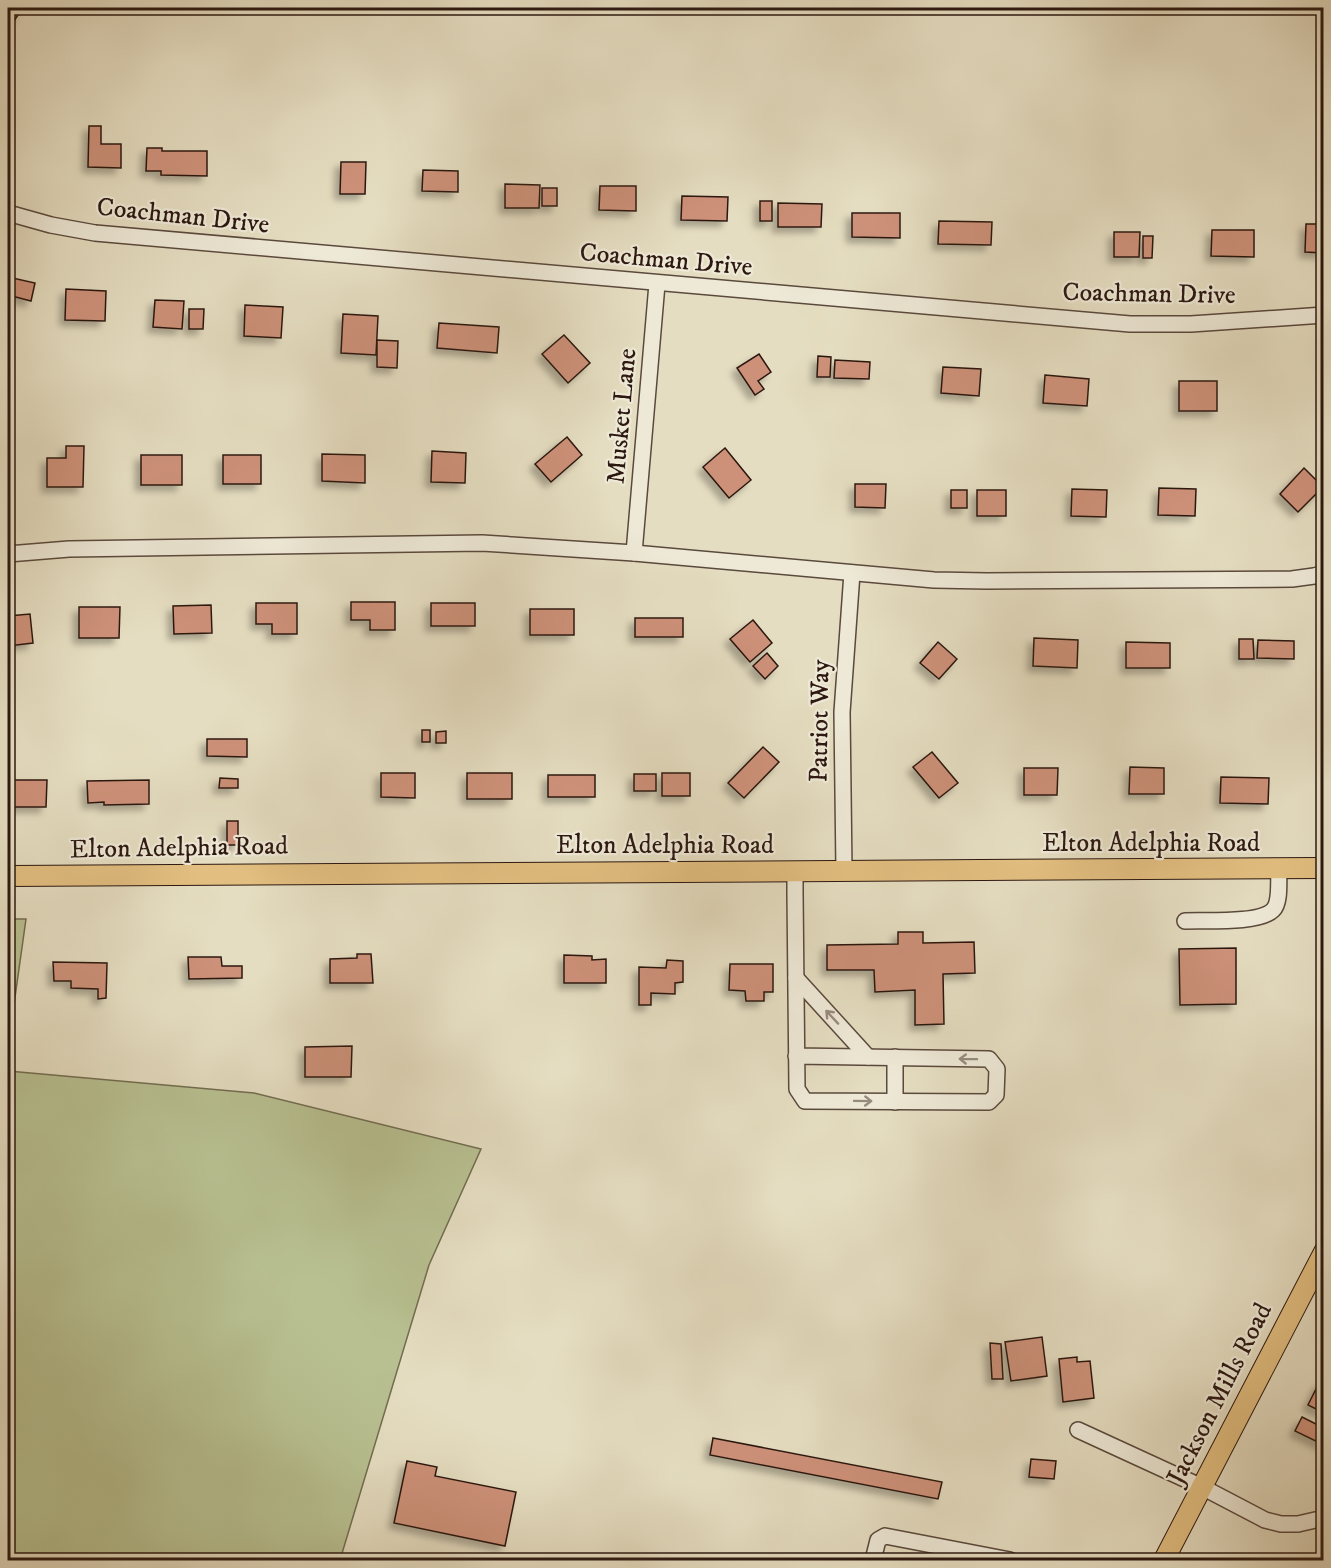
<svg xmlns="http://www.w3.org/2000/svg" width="1331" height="1568" font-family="'IM FELL DW Pica',serif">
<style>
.green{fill:#b8c091;stroke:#726c51;stroke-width:1.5}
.building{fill:#cd9179;stroke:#2c1811;stroke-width:1.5;filter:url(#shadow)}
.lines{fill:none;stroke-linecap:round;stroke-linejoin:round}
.minor-casing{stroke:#5a493d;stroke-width:18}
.major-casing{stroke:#2c1811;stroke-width:22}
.minor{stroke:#eee9d7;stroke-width:15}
.major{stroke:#e2be80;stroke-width:20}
.oneway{stroke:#978b7e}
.labels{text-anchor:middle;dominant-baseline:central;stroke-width:4.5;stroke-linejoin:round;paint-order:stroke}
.street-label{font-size:26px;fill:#2c1811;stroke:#eee9d7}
</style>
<defs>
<filter id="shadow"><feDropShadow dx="-5.5" dy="5.5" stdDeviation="3" flood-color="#0004"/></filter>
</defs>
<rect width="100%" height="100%" fill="#e5ddc1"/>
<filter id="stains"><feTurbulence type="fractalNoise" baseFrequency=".00333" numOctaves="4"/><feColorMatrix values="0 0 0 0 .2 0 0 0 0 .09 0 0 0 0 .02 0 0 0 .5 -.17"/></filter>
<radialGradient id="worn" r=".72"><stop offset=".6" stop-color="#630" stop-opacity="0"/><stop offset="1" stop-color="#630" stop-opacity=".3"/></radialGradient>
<g class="green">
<path d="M 8,919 L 26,919 L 8,1047 Z"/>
<path d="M 8,1071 L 254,1093 L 481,1149 L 429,1265 L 340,1560 L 8,1560 Z"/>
</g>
<g class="building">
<path d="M 8,8 L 22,9 L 10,27 L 8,26 Z"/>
<path d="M 89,126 L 101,126 L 101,144 L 121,144 L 121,168 L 88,167 Z"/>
<path d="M 147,148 L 162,148 L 162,151 L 207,151 L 207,176 L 161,175 L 161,171 L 146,171 Z"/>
<path d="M 341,162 L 366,162 L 365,194 L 340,194 Z"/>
<path d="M 423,170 L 458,171 L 458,192 L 422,191 Z"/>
<path d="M 505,184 L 540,185 L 539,208 L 505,208 Z"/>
<path d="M 600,186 L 636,186 L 636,211 L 599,210 Z"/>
<rect x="542" y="188" width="15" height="18"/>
<path d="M 682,196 L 728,197 L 727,221 L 681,220 Z"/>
<rect x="760" y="201" width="12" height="20"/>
<path d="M 778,203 L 822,204 L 821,227 L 778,227 Z"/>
<path d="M 852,213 L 900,213 L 900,238 L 852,237 Z"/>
<path d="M 939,221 L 992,222 L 991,245 L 938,244 Z"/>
<path d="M 1306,224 L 1324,224 L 1324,253 L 1305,252 Z"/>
<path d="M 1212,230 L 1254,230 L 1254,257 L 1211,256 Z"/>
<path d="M 1114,232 L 1140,232 L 1139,257 L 1114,257 Z"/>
<path d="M 1143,236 L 1153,236 L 1152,258 L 1143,258 Z"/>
<path d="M 8,277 L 35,283 L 31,301 L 8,295 Z"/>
<path d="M 66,289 L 106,291 L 105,321 L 65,320 Z"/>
<path d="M 155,300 L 184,301 L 182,329 L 153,327 Z"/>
<path d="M 245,305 L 283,307 L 281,338 L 244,336 Z"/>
<path d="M 189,309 L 204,309 L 203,329 L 189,329 Z"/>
<path d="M 343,314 L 378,316 L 376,355 L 341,353 Z"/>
<path d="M 439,323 L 499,327 L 497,353 L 437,348 Z"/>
<path d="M 564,335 L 590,363 L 568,383 L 542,354 Z"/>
<path d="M 377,340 L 398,341 L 397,368 L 377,367 Z"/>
<path d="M 759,354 L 771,372 L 758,381 L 764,389 L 755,395 L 737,368 Z"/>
<path d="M 818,356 L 831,357 L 830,377 L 817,377 Z"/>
<path d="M 835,360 L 870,362 L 869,379 L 834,378 Z"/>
<path d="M 943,367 L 981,369 L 979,396 L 941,393 Z"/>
<path d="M 1045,375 L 1089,379 L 1087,406 L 1043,403 Z"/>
<rect x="1179" y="381" width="38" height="30"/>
<path d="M 567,437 L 582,455 L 551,482 L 535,464 Z"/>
<path d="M 66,446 L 84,446 L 83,487 L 47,487 L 47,458 L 66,458 Z"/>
<path d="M 725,448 L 751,480 L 729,498 L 703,467 Z"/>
<path d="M 432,451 L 466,453 L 465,483 L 431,482 Z"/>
<path d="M 322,454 L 365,455 L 365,483 L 322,481 Z"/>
<rect x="141" y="455" width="41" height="30"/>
<rect x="223" y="455" width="38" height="29"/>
<path d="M 1304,468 L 1323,487 L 1298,512 L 1280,494 Z"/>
<path d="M 855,484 L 886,484 L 885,508 L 855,507 Z"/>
<path d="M 1159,488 L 1196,489 L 1195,516 L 1158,515 Z"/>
<path d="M 1072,489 L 1107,490 L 1106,517 L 1071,516 Z"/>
<rect x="951" y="490" width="16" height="18"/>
<rect x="977" y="490" width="29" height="26"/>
<path d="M 351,602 L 395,602 L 395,630 L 370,630 L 370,620 L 351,620 Z"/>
<path d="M 256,603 L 297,603 L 297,634 L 272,634 L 272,624 L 256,624 Z"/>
<rect x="431" y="603" width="44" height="23"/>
<path d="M 211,605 L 212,633 L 174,634 L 173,606 Z"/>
<path d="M 79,607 L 120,607 L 119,638 L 79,638 Z"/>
<rect x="530" y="609" width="44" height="26"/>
<path d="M 30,614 L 33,643 L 8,646 L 8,616 Z"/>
<rect x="635" y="618" width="48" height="19"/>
<path d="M 753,620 L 772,643 L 750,662 L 730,639 Z"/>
<path d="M 1034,638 L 1078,640 L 1077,668 L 1033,666 Z"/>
<path d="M 1239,639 L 1253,639 L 1254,659 L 1239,659 Z"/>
<path d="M 1258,640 L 1294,641 L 1294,659 L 1257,658 Z"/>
<path d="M 938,642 L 957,659 L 939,679 L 920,663 Z"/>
<path d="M 1126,642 L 1170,643 L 1170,668 L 1126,668 Z"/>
<path d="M 767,653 L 778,666 L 765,679 L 753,666 Z"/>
<rect x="422" y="730" width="8" height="12"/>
<path d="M 446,731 L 446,743 L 436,743 L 436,732 Z"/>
<path d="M 207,739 L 247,739 L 247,757 L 207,756 Z"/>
<path d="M 763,747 L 779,762 L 744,798 L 728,783 Z"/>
<path d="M 932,752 L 958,783 L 939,798 L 913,767 Z"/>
<path d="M 1130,767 L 1164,768 L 1164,794 L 1129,794 Z"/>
<path d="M 1024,768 L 1058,768 L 1057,795 L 1024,795 Z"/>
<path d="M 381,773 L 415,773 L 415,798 L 381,797 Z"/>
<rect x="467" y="773" width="45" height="26"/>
<rect x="662" y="773" width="28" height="23"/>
<rect x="634" y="774" width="22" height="17"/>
<rect x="548" y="775" width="47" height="22"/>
<path d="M 1221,777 L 1269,778 L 1268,804 L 1220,803 Z"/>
<path d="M 220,778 L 238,779 L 238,788 L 219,788 Z"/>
<path d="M 9,780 L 47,780 L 46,807 L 9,807 Z"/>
<path d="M 149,780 L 149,804 L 104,805 L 104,802 L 88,803 L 87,781 Z"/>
<rect x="227" y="821" width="11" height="24"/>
<path d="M 898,932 L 923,932 L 923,943 L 974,942 L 975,973 L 943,974 L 944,1024 L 915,1025 L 915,990 L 875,992 L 874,970 L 827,970 L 827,945 L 898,944 Z"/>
<path d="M 1236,948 L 1236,1004 L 1180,1005 L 1179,949 Z"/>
<path d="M 357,954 L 371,954 L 373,983 L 330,983 L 330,959 L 357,958 Z"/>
<path d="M 564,955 L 592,956 L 592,960 L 606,959 L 606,983 L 564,983 Z"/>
<path d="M 188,957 L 221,957 L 222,966 L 242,966 L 242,978 L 189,979 Z"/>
<path d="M 667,960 L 683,961 L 683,982 L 675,983 L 675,994 L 651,993 L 651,1005 L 639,1005 L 639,967 L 666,968 Z"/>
<path d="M 53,962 L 107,963 L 106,998 L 98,999 L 98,989 L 71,988 L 71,981 L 54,981 Z"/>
<path d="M 730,964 L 773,964 L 773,992 L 764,992 L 764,1001 L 746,1001 L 745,991 L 729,990 Z"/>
<path d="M 352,1046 L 351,1077 L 305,1077 L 305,1047 Z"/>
<path d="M 1042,1337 L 1047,1376 L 1011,1381 L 1005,1342 Z"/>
<path d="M 990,1343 L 1001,1344 L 1003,1379 L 992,1379 Z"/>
<path d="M 1077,1357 L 1077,1362 L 1090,1361 L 1094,1398 L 1063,1402 L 1059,1359 Z"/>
<path d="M 1320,1381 L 1324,1383 L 1324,1413 L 1308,1405 Z"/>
<path d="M 1302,1417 L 1324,1428 L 1324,1445 L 1295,1431 Z"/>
<path d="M 713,1438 L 942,1482 L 938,1499 L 710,1455 Z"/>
<path d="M 1031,1459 L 1056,1461 L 1054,1479 L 1029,1477 Z"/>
<path d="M 407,1461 L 437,1467 L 435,1476 L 516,1492 L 505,1546 L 394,1523 Z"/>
</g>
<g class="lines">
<defs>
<g id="minor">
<path d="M 8,213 L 51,225 L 95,233 L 1130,324 L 1191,324 L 1324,315"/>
<path d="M 634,553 L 657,284"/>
<path d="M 8,554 L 69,549 L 482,543 L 634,553 L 934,580 L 987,581 L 1292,579 L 1314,576 L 1324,573"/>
<path d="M 795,871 L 795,893 L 797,1089 L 805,1101 L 989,1102 L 996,1095 L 997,1069 L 989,1059 L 796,1056"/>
<path d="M 844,871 L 842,712 L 852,573"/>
<path d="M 1185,921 C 1205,920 1259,924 1273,910 C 1281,902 1278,880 1279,869"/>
<path d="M 796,978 L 868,1057"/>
<path d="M 895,1102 L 895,1057"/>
<path d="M 1078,1430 L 1202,1487 L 1265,1520 L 1281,1524 L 1298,1524 L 1324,1518"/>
<path d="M 873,1560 L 878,1540 L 885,1536 L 1010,1560"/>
</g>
<g id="major">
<path d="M 8,876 L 1324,868"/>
<path d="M 1164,1560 L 1324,1252"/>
</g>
</defs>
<use href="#minor" class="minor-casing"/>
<use href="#major" class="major-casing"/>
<use href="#minor" class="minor"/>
<use href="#major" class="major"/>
</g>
<defs><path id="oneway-shaft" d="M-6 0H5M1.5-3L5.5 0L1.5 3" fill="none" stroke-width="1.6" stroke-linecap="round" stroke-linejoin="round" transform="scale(1.5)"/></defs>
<g class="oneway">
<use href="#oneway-shaft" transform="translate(832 1017) rotate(-133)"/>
<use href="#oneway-shaft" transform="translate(968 1059) rotate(-179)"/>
<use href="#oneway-shaft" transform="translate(863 1101) rotate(1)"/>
</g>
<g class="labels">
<g class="street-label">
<text transform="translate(183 216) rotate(6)">Coachman Drive</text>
<text transform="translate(666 260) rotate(5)">Coachman Drive</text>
<text transform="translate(1149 294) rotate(1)">Coachman Drive</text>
<text transform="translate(622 416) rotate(-85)">Musket Lane</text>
<text transform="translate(820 721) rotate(-89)">Patriot Way</text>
<text x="1151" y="843">Elton Adelphia Road</text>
<text x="665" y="845">Elton Adelphia Road</text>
<text transform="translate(179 848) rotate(-1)">Elton Adelphia Road</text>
<text transform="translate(1220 1394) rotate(-63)">Jackson Mills Road</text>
</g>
</g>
<rect width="1331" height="1568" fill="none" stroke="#e5ddc1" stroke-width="30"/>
<rect x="9" y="9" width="1313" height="1550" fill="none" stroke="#2c1811" stroke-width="3"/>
<rect x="15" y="15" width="1301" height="1538" fill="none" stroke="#2c1811" stroke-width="1.5"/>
<rect width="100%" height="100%" filter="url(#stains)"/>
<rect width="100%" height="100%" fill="url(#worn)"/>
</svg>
